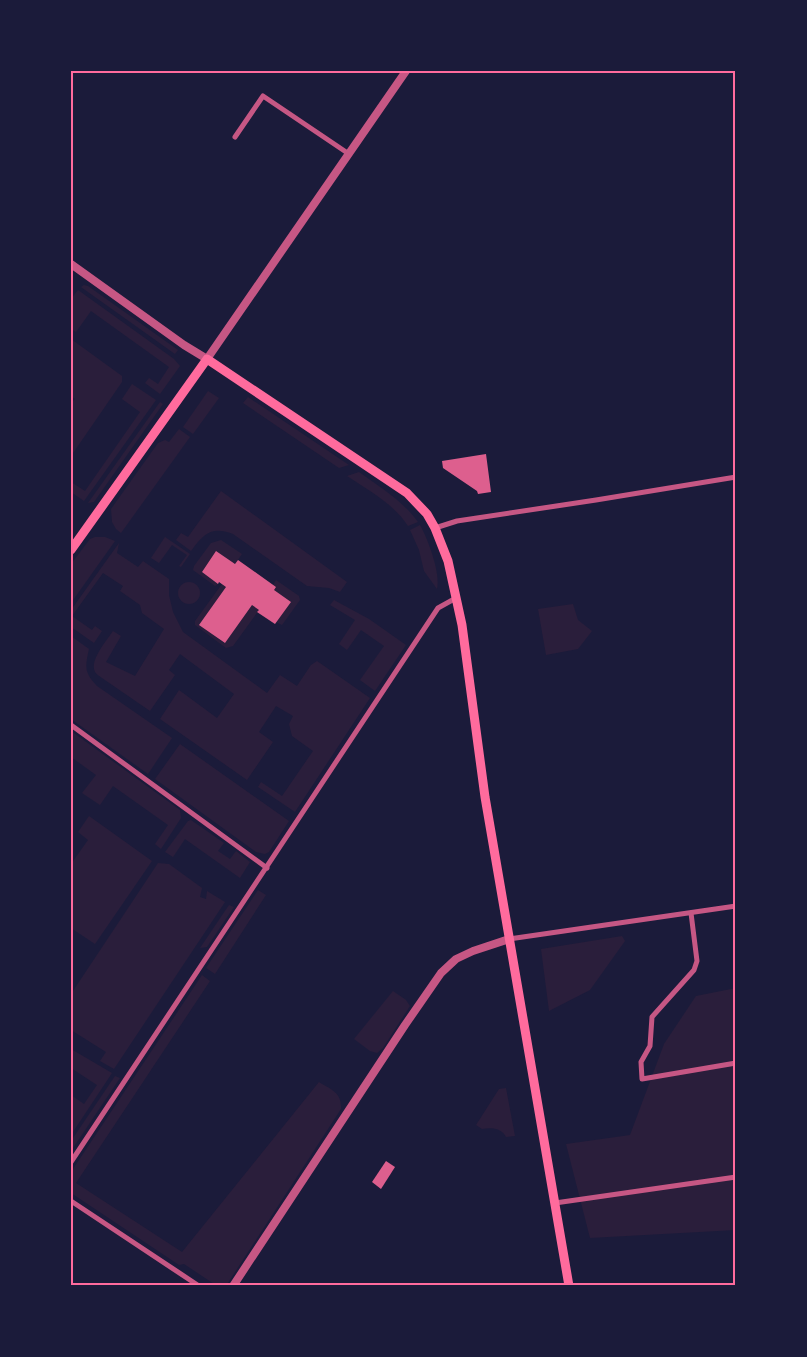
<svg xmlns="http://www.w3.org/2000/svg" width="807" height="1357" font-family="Mulish,sans-serif">
<style>
.green{fill:#2a1e3b}
.building{fill:#dd5f8e}
.lines{fill:none;stroke-linecap:round;stroke-linejoin:round}
.minor{stroke:#c65784;stroke-width:5}
.tertiary{stroke:#c65784;stroke-width:8}
.secondary{stroke:#ff6b9d;stroke-width:9}
.neatline{fill:none;stroke:#ff6b9d;stroke-width:2}
</style>
<rect width="100%" height="100%" fill="#1b1b3a"/>
<g class="green">
<path d="M 84,285 L 88,286 L 178,350 L 175,354 L 81,287 Z"/>
<path d="M 78,290 L 174,359 L 180,366 L 160,394 L 145,383 L 149,378 L 158,384 L 169,367 L 91,311 L 76,332 L 71,329 L 71,299 Z"/>
<path d="M 71,339 L 122,376 L 122,382 L 71,456 L 71,403 L 75,399 L 71,396 Z"/>
<path d="M 132,384 L 156,400 L 84,501 L 71,492 L 71,482 L 85,491 L 140,412 L 122,399 Z"/>
<path d="M 208,391 L 219,398 L 193,434 L 183,427 Z"/>
<path d="M 248,397 L 349,465 L 339,468 L 243,403 Z"/>
<path d="M 160,402 L 163,404 L 94,502 L 88,503 Z"/>
<path d="M 179,429 L 190,437 L 121,533 L 116,529 L 112,522 L 111,509 L 158,443 L 165,440 L 169,442 Z"/>
<path d="M 359,472 C 380,487 403,501 418,522 L 408,526 C 394,504 368,490 347,476 Z"/>
<path d="M 221,491 L 347,582 L 340,592 L 329,588 L 307,586 L 233,534 C 212,526 204,533 191,551 L 176,540 L 181,533 L 188,537 Z"/>
<path d="M 420,525 C 428,539 441,574 437,589 L 424,571 L 419,550 L 410,530 Z"/>
<path d="M 95,537 L 105,537 L 115,541 L 71,603 L 71,564 L 90,539 Z"/>
<path d="M 165,537 L 190,554 L 181,567 L 179,566 L 187,555 L 172,545 L 159,563 L 151,558 Z"/>
<path d="M 221,540 L 242,554 L 235,564 L 216,552 L 202,572 L 218,584 L 215,586 L 193,570 L 194,566 L 211,543 Z"/>
<path d="M 119,543 L 117,553 L 138,567 L 143,561 L 169,579 L 169,595 L 173,612 L 183,632 L 267,693 L 280,675 L 297,686 L 311,665 L 317,661 L 370,698 L 295,812 L 258,787 L 261,782 L 282,796 L 313,751 L 292,736 L 289,724 L 293,716 L 276,706 L 259,732 L 273,742 L 247,780 L 160,719 L 179,690 L 217,718 L 234,694 L 180,654 L 169,670 L 175,675 L 150,711 L 102,678 C 100,676 97,675 95,672 C 89,661 107,640 113,631 L 121,636 L 106,662 L 135,676 L 164,629 L 142,613 L 140,605 L 120,591 L 123,586 L 103,573 L 72,616 L 92,630 L 95,626 L 102,631 L 94,643 L 71,627 L 71,610 Z"/>
<path d="M 276,580 L 299,596 L 300,600 L 282,625 L 276,622 L 273,585 Z"/>
<circle cx="189" cy="593" r="11"/>
<path d="M 222,584 L 226,587 L 200,625 L 224,643 L 252,605 L 259,610 L 233,646 L 226,648 L 195,625 L 195,621 Z"/>
<path d="M 334,600 L 369,619 L 406,645 L 375,691 L 360,680 L 384,646 L 361,630 L 347,650 L 339,644 L 355,620 L 330,605 Z"/>
<path d="M 573,604 L 578,620 L 592,631 L 578,649 L 546,655 L 538,609 Z"/>
<path d="M 71,636 L 89,649 C 85,667 84,672 97,686 L 172,738 L 148,774 L 71,719 Z"/>
<path d="M 71,731 L 180,810 L 181,818 L 161,849 L 155,844 L 168,825 L 113,786 L 100,805 L 82,793 L 96,775 L 71,757 Z"/>
<path d="M 180,744 L 289,821 L 269,852 L 265,854 L 256,852 L 155,779 Z"/>
<path d="M 89,816 L 152,861 L 95,944 L 71,928 L 71,864 L 88,840 L 78,832 Z"/>
<path d="M 191,820 L 224,843 L 218,851 L 230,859 L 236,851 L 250,862 L 240,878 L 185,839 L 173,857 L 165,852 L 188,821 Z"/>
<path d="M 158,863 L 169,864 L 202,888 L 200,897 L 206,899 L 207,891 L 225,902 L 114,1069 L 100,1061 L 106,1052 L 71,1030 L 71,994 Z"/>
<path d="M 258,890 L 266,895 L 215,974 L 206,968 Z"/>
<path d="M 229,905 L 234,907 L 207,947 L 200,948 Z"/>
<path d="M 622,936 L 625,941 L 590,990 L 549,1011 L 541,949 Z"/>
<path d="M 202,975 L 210,981 L 76,1183 L 182,1252 L 319,1082 C 332,1090 342,1093 341,1109 L 226,1286 L 217,1286 L 184,1264 L 179,1265 L 71,1193 L 71,1172 Z"/>
<path d="M 736,988 L 736,1230 L 590,1238 L 566,1144 L 630,1135 L 664,1044 L 696,996 Z"/>
<path d="M 393,991 L 406,1000 L 410,1006 L 383,1048 L 377,1053 L 370,1051 L 354,1039 Z"/>
<path d="M 71,1049 L 112,1073 L 71,1135 L 71,1095 L 84,1104 L 97,1085 L 71,1068 Z"/>
<path d="M 115,1076 L 120,1078 L 71,1151 L 71,1141 Z"/>
<path d="M 506,1088 L 515,1136 L 506,1137 C 502,1128 491,1127 482,1129 L 476,1125 L 499,1089 Z"/>
</g>
<g class="building">
<path d="M 486,454 L 491,492 L 478,494 L 477,491 L 443,468 L 442,461 Z"/>
<path d="M 216,551 L 235,564 L 238,560 L 276,587 L 274,590 L 291,602 L 275,624 L 257,612 L 259,610 L 252,605 L 225,643 L 199,625 L 226,587 L 219,582 L 218,584 L 202,572 Z"/>
<path d="M 386,1161 L 395,1167 L 381,1189 L 372,1182 Z"/>
</g>
<g class="lines">
<g class="minor">
<path d="M 235,137 L 263,96 L 349,154"/>
<path d="M 435,528 L 457,521 L 596,500 L 736,477"/>
<path d="M 71,725 L 267,868"/>
<path d="M 691,913 L 697,961 L 694,970 L 652,1017 L 650,1046 L 641,1062 L 642,1079 L 736,1063"/>
<path d="M 509,939 L 736,906"/>
<path d="M 71,1162 L 438,608 L 456,598"/>
<path d="M 71,1201 L 199,1286"/>
<path d="M 555,1203 L 736,1177"/>
</g>
<g class="tertiary">
<path d="M 71,264 L 184,345 L 207,359 L 406,71"/>
<path d="M 233,1286 L 405,1025 L 441,973 L 456,959 L 473,951 L 509,939"/>
</g>
<path class="secondary" d="M 71,550 L 207,359 L 407,493 L 427,514 L 435,528 L 448,561 L 462,625 L 485,797 L 569,1286"/>
</g>
<rect width="807" height="1357" fill="none" stroke="#1b1b3a" stroke-width="145"/>
<rect x="72" y="72" width="662" height="1212" class="neatline"/>
</svg>
